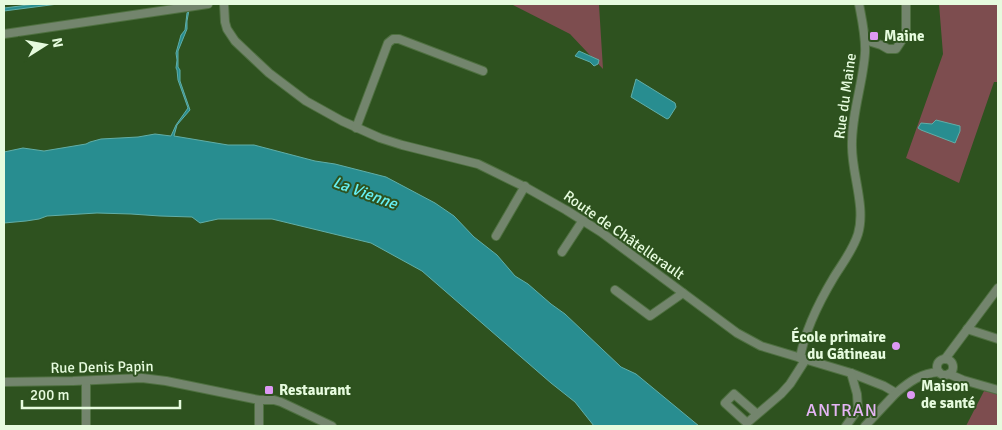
<svg xmlns="http://www.w3.org/2000/svg" width="1002" height="430" font-family="Signika,sans-serif">
<style>
.green{fill:#7d4d4f}
.water{fill:#288d90;stroke:#61aea7}
.lines{fill:none;stroke-linecap:round;stroke-linejoin:round}
.minor-casing{stroke:#4f7041;stroke-width:10}
.minor{stroke:#73856d;stroke-width:8}
.poi-dot{fill:#dd99f3;stroke:#2e521f;stroke-width:2}
.labels{text-anchor:middle;dominant-baseline:central;stroke-width:4;stroke-linejoin:round;paint-order:stroke}
.poi-label{font-size:15px;font-weight:bold;fill:#e6fbde;stroke:#2e521f;text-anchor:start}
.street-label{font-size:15px;fill:#e6fbde;stroke:#2e521f}
.water-label{font-size:16px;font-style:italic;fill:#67f1f4;stroke:#2e521f}
.quarter-label{font-size:18px;letter-spacing:1px;fill:#e4b5f4;stroke:#2e521f}
</style>
<rect width="100%" height="100%" fill="#2e521f"/>
<g class="green">
<path d="M 511,4 L 599,5 L 603,69 L 570,34 Z"/>
<path d="M 939,4 L 998,4 L 998,82 L 994,82 L 959,183 L 906,158 L 943,54 Z"/>
<path d="M 984,391 L 998,394 L 998,423 L 997,426 L 966,426 Z"/>
</g>
<g class="water">
<path d="M 36,4 L 58,4 L 4,11 L 4,8 Z"/>
<path d="M 189,10 L 187,21 L 187,29 L 178,51 L 178,67 L 180,70 L 180,81 L 190,110 L 177,125 L 174,136 L 228,145 L 254,145 L 315,161 L 335,164 L 386,177 L 435,203 L 454,216 L 474,237 L 497,255 L 515,276 L 528,284 L 551,304 L 565,314 L 621,367 L 636,374 L 699,426 L 594,426 L 575,402 L 551,383 L 422,271 L 371,243 L 272,219 L 218,219 L 200,223 L 192,217 L 160,216 L 131,214 L 97,213 L 47,216 L 39,219 L 26,221 L 4,223 L 4,152 L 23,148 L 44,151 L 86,144 L 90,142 L 101,139 L 138,137 L 155,134 L 171,136 L 176,125 L 188,108 L 178,80 L 177,70 L 176,68 L 177,60 L 176,53 L 181,35 L 185,30 L 187,13 Z"/>
<path d="M 579,51 L 599,60 L 598,64 L 594,66 L 590,62 L 575,56 Z"/>
<path d="M 636,79 L 675,103 L 676,107 L 669,118 L 667,119 L 631,97 Z"/>
<path d="M 936,120 L 960,126 L 960,131 L 955,143 L 921,130 L 918,128 L 921,123 L 932,124 Z"/>
</g>
<g class="lines">
<defs>
<g id="minor">
<path d="M 224,4 L 225,22 L 227,29 L 235,41 L 269,73 L 306,101 L 342,121 L 380,138 L 402,145 L 478,164 L 527,188 L 566,210 L 601,232 L 737,333 L 761,346 L 851,373 L 884,386 L 896,393 C 909,382 921,373 939,372"/>
<path d="M 4,34 L 208,4"/>
<path d="M 865,40 L 881,45 L 888,49 L 896,49 L 906,34 L 906,4"/>
<path d="M 356,128 L 388,43 L 393,39 L 399,39 L 483,71"/>
<path d="M 496,236 L 525,186"/>
<path d="M 562,252 L 583,220"/>
<path d="M 615,290 L 650,316 L 683,293"/>
<path d="M 967,329 L 998,339"/>
<path d="M 800,358 C 805,330 819,302 834,277 C 842,264 853,250 858,234 C 866,207 852,175 852,147 C 851,115 863,84 865,53 C 866,37 862,20 859,4"/>
<path d="M 945,359 L 998,288"/>
<circle cx="945" cy="367" r="8"/>
<path d="M 949,374 L 963,380 L 998,390"/>
<path d="M 86,381 L 86,426"/>
<path d="M 4,382 L 73,381 L 142,378 L 166,381 L 259,400 L 274,400 L 281,402 L 332,426"/>
<path d="M 259,400 L 259,426"/>
<path d="M 757,414 L 734,394 L 725,403 L 747,423 L 781,394 L 790,384 L 806,359"/>
<path d="M 846,426 L 858,409 L 857,394 L 851,373"/>
<path d="M 865,426 L 896,393"/>
</g>
</defs>
<use href="#minor" class="minor-casing"/>
<use href="#minor" class="minor"/>
</g>
<g class="poi-dot">
<rect x="869" y="31" width="10" height="10" rx="2.5"/>
<circle cx="896" cy="346" r="5"/>
<rect x="264" y="385" width="10" height="10" rx="2.5"/>
<circle cx="911" cy="395" r="5"/>
</g>
<g class="labels">
<g class="poi-label">
<text x="884" y="36">Maine</text>
<text x="886" y="337" text-anchor="end">École primaire<tspan x="886" dy="17">du Gâtineau</tspan></text>
<text x="921" y="386">Maison<tspan x="921" dy="17">de santé</tspan></text>
<text x="279" y="390">Restaurant</text>
</g>
<g class="street-label">
<text transform="translate(845 96) rotate(-82)">Rue du Maine</text>
<text transform="translate(624 235) rotate(35)">Route de Châtellerault</text>
<text transform="translate(102 367) rotate(-1)">Rue Denis Papin</text>
</g>
<g class="water-label">
<text transform="translate(365 193) rotate(20)">La Vienne</text>
</g>
<g class="quarter-label">
<text x="842" y="410">ANTRAN</text>
</g>
</g>
<rect width="1002" height="430" fill="none" stroke="#e6fbde" stroke-width="10"/>
<g transform="translate(45 45) rotate(79)" stroke="#2e521f" stroke-width="4" paint-order="stroke">
<path d="M0-4L9 19L0 12L-9 19Z" fill="#e6fbde"/>
<text y="-8" font-size="14" font-weight="bold" text-anchor="middle" fill="#e6fbde">N</text>
</g>
<path d="M22 400v8h158v-8" fill="none" stroke="#e6fbde" stroke-width="2.5"/>
<text x="30" y="400" font-size="15" fill="#e6fbde" stroke="#2e521f" stroke-width="4" paint-order="stroke">200 m</text>
</svg>
